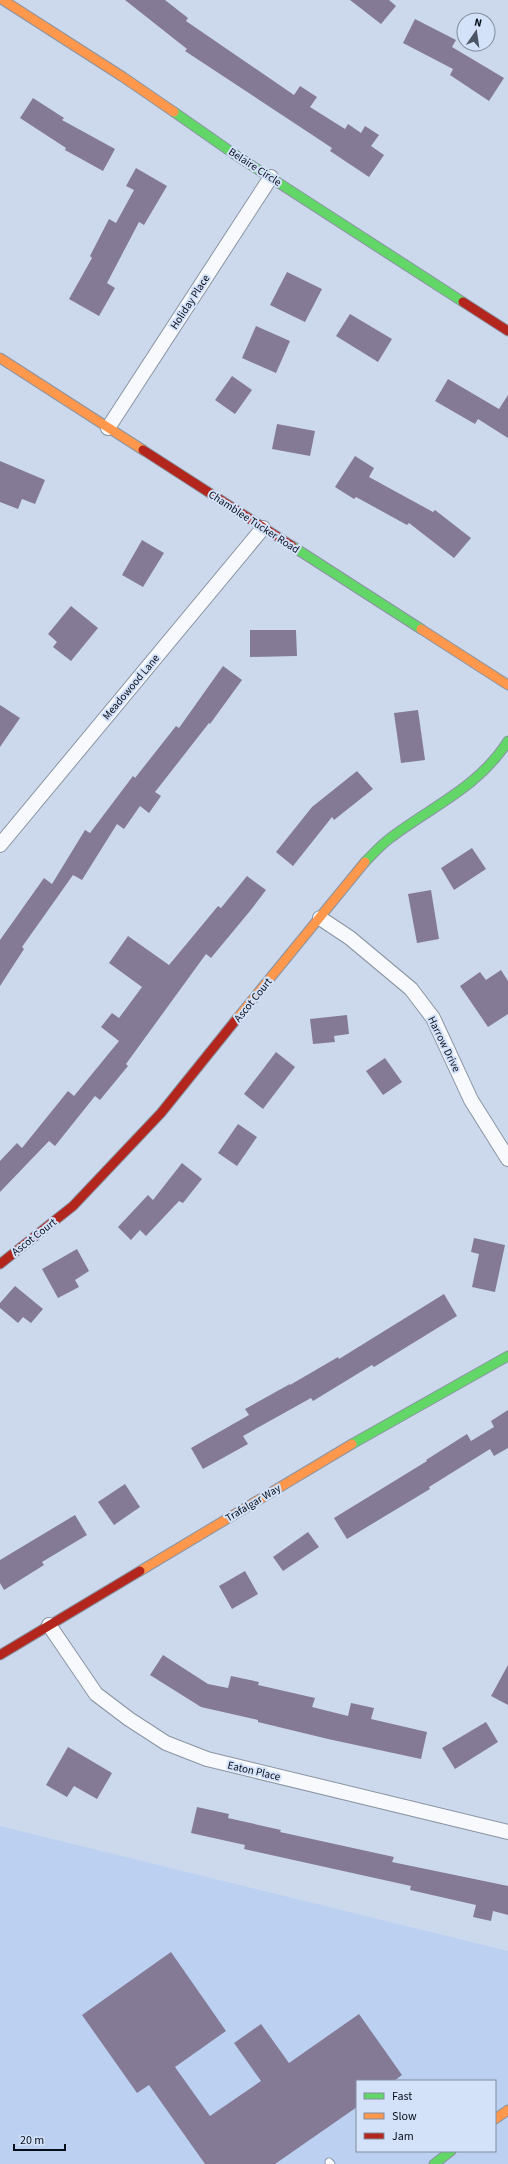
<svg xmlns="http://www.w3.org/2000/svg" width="508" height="2164" font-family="'Source Sans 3',sans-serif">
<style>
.built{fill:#bcd1f1;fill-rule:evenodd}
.building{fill:#847a96}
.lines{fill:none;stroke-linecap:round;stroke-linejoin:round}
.lane-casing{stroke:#8a94a2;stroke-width:9}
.street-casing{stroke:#8a94a2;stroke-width:16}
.fast-casing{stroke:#8a94a2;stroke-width:11}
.slow-casing{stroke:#8a94a2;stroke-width:11}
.jam-casing{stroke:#8a94a2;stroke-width:11}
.lane{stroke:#f7f9fc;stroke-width:7}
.street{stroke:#f7f9fc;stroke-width:14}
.fast{stroke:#63d668;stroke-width:9}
.slow{stroke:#ff974d;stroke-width:9}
.jam{stroke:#b3261e;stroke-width:9}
.labels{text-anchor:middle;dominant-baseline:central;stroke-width:4;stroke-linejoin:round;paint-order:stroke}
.street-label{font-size:11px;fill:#070e1b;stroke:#d4e2f9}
</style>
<rect width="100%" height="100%" fill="#ccd9ed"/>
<path class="built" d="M 0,1826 L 508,1951 L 508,2164 L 0,2164 ZM 357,2081 L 495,2081 L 495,2151 L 357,2151 Z"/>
<g class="building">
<path d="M 125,0 L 165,0 L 188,18 L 186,21 L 294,95 L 300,86 L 317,97 L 310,107 L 345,129 L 348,124 L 361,133 L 365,126 L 379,135 L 371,146 L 384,155 L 369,177 L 330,151 L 332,148 L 185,51 L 187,49 Z"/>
<path d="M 350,0 L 389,0 L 396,6 L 381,24 Z"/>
<path d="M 415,19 L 456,40 L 452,47 L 504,78 L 489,101 L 450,75 L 453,69 L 403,43 Z"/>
<path d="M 33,98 L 64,118 L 62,120 L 115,149 L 103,171 L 65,150 L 66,148 L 20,118 Z"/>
<path d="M 136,168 L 167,186 L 144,225 L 139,222 L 107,283 L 115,288 L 99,316 L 69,299 L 92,258 L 90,256 L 109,219 L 116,223 L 134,190 L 126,186 Z"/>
<path d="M 287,272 L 322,289 L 305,322 L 270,305 Z"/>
<path d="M 350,314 L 392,339 L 378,362 L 336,336 Z"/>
<path d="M 256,326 L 290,341 L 276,373 L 242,358 Z"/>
<path d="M 232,376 L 252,390 L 235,414 L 215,400 Z"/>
<path d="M 448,379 L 499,409 L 508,395 L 508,438 L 478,419 L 475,424 L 435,401 Z"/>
<path d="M 277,424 L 315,431 L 310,456 L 272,449 Z"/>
<path d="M 355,456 L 374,468 L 369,477 L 433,512 L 435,510 L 471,538 L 454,558 L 409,523 L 407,525 L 356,497 L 354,499 L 335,487 Z"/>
<path d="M 0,461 L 45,480 L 35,504 L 22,499 L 18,509 L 0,502 Z"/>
<path d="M 142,540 L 164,553 L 143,587 L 122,575 Z"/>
<path d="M 71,606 L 98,628 L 71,661 L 53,647 L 57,642 L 48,634 Z"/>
<path d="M 250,630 L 296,630 L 297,656 L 250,657 Z"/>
<path d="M 223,666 L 242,680 L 210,724 L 209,723 L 155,792 L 161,796 L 149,813 L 140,806 L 124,829 L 117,824 L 82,880 L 73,875 L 22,947 L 24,949 L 0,986 L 0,940 L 44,878 L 52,884 L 85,830 L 90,833 L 133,776 L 135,778 L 176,726 L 179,728 Z"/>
<path d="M 0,705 L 20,718 L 0,747 Z"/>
<path d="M 418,710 L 425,760 L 401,763 L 394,713 Z"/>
<path d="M 357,771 L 373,789 L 334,820 L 332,817 L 293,866 L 276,852 L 312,807 Z"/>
<path d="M 472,848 L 486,869 L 454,890 L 441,868 Z"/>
<path d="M 247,876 L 266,890 L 250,911 L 211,958 L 206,954 L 126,1064 L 128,1066 L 100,1100 L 95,1096 L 55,1146 L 49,1141 L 0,1192 L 0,1161 L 17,1143 L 22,1148 L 68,1091 L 74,1096 L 119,1041 L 101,1027 L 112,1013 L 119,1018 L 142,987 L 109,963 L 128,936 L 169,965 L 218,906 L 221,908 Z"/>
<path d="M 431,890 L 439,939 L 417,943 L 408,894 Z"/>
<path d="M 501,970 L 508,981 L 508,1014 L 488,1027 L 460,986 L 480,972 L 486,980 Z"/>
<path d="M 347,1015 L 349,1034 L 334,1036 L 335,1042 L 313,1044 L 310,1019 Z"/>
<path d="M 276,1052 L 295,1067 L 263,1109 L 244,1094 Z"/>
<path d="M 385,1058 L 402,1082 L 383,1095 L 366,1071 Z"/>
<path d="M 238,1124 L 257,1137 L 237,1166 L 218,1153 Z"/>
<path d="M 182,1163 L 202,1179 L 183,1203 L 179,1201 L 146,1236 L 140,1230 L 131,1240 L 118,1227 L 148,1195 L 153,1200 Z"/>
<path d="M 474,1238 L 505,1245 L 495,1292 L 472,1287 L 479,1254 L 471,1252 Z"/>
<path d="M 77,1249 L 89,1271 L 75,1280 L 79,1287 L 58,1298 L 42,1269 Z"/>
<path d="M 15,1286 L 43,1309 L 31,1323 L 23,1317 L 18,1323 L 0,1308 L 0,1303 Z"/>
<path d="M 444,1294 L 457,1316 L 374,1367 L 372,1365 L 313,1401 L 311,1398 L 243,1436 L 248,1444 L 203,1469 L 191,1448 L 249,1415 L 245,1409 L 290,1384 L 290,1385 L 338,1357 L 339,1359 Z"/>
<path d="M 508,1410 L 508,1448 L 494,1456 L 490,1449 L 429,1487 L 430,1489 L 347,1539 L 334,1518 L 427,1461 L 426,1460 L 467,1434 L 471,1441 L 494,1427 L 491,1421 Z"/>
<path d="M 125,1484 L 140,1507 L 114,1525 L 98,1502 Z"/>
<path d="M 75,1515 L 87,1535 L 42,1562 L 44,1565 L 4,1590 L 0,1583 L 0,1560 Z"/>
<path d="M 308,1532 L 319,1547 L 283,1571 L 273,1557 Z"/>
<path d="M 245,1571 L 258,1594 L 232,1609 L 219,1586 Z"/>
<path d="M 163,1655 L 208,1684 L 228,1688 L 231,1676 L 259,1682 L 258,1685 L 315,1698 L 312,1707 L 348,1716 L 351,1703 L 374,1708 L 371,1719 L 427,1732 L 421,1759 L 328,1739 L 258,1722 L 258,1720 L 201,1707 L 150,1675 Z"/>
<path d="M 508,1665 L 508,1705 L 491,1696 Z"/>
<path d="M 486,1722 L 498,1742 L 455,1769 L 442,1748 Z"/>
<path d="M 68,1747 L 112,1773 L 97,1799 L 74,1786 L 67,1797 L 46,1785 Z"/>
<path d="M 197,1807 L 229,1814 L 228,1818 L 281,1830 L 280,1832 L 394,1857 L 392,1862 L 508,1886 L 508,1915 L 493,1911 L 491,1921 L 473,1917 L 476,1905 L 410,1890 L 411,1886 L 244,1849 L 245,1845 L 191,1833 Z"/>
<path d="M 171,1952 L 226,2031 L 175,2067 L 210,2116 L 261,2081 L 234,2043 L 261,2024 L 289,2063 L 359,2014 L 402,2075 L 394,2081 L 357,2081 L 357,2107 L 275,2164 L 205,2164 L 149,2085 L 137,2093 L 82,2015 Z"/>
</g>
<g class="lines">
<defs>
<path id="lane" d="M 329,2162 L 331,2164"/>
<g id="street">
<path d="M 108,428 L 271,177"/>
<path d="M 0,845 L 263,528"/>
<path d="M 320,918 L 350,938 L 411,989 L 433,1018 L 471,1100 L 508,1159"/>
<path d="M 49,1625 L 96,1694 L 129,1719 L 166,1743 L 207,1759 L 508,1832"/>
</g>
<g id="fast">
<path d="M 174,112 L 237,156 L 463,302"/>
<path d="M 292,546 L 421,629"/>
<path d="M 365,862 C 373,854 380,846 389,839 C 432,806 478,788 508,741"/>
<path d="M 352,1444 L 508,1356"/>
<path d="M 434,2164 L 451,2151"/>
</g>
<g id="slow">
<path d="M 3,0 L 123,77 L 174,112"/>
<path d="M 0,358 L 143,450"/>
<path d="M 421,629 L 508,685"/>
<path d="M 235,1021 L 365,862"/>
<path d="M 140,1571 L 352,1444"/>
<path d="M 495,2119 L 508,2110"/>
</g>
<g id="jam">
<path d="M 463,302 L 508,331"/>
<path d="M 143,450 L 292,546"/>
<path d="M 0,1264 L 73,1206 L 161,1113 L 235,1021"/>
<path d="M 0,1655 L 140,1571"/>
</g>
</defs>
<use href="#lane" class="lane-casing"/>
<use href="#street" class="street-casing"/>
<use href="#fast" class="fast-casing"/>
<use href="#slow" class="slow-casing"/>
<use href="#jam" class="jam-casing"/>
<use href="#lane" class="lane"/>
<use href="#street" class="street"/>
<use href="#fast" class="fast"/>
<use href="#slow" class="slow"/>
<use href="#jam" class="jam"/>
</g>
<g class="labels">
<g class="street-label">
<text transform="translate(255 167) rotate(33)">Belaire Circle</text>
<text transform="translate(190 302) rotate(-57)">Holiday Place</text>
<text transform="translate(254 522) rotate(33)">Chamblee Tucker Road</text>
<text transform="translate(131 687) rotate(-50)">Meadowood Lane</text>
<text transform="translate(253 1000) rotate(-51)">Ascot Court</text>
<text transform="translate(444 1044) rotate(64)">Harrow Drive</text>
<text transform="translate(34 1237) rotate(-38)">Ascot Court</text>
<text transform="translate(253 1503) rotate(-31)">Trafalgar Way</text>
<text transform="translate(254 1771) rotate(13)">Eaton Place</text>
</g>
</g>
<rect x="356" y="2080" width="140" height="72" fill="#d4e2f9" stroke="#828da0"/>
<rect x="364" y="2093" width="20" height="6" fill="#63d668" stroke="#828da0"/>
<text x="392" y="2100" font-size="12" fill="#070e1b">Fast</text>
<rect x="364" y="2113" width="20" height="6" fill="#ff974d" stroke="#828da0"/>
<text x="392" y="2120" font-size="12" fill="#070e1b">Slow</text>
<rect x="364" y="2133" width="20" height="6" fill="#b3261e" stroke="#828da0"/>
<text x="392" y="2140" font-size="12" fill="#070e1b">Jam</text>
<g transform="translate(476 32) rotate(13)"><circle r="19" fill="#d4e2f9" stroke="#828da0"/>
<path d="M0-3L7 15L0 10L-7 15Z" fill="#4c5564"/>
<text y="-6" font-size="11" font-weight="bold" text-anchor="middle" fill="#070e1b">N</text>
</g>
<path d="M14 2144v6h51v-6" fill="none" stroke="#070e1b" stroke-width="2"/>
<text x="20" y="2144" font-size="12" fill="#070e1b" stroke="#d4e2f9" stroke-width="3" paint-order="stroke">20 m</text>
</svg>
